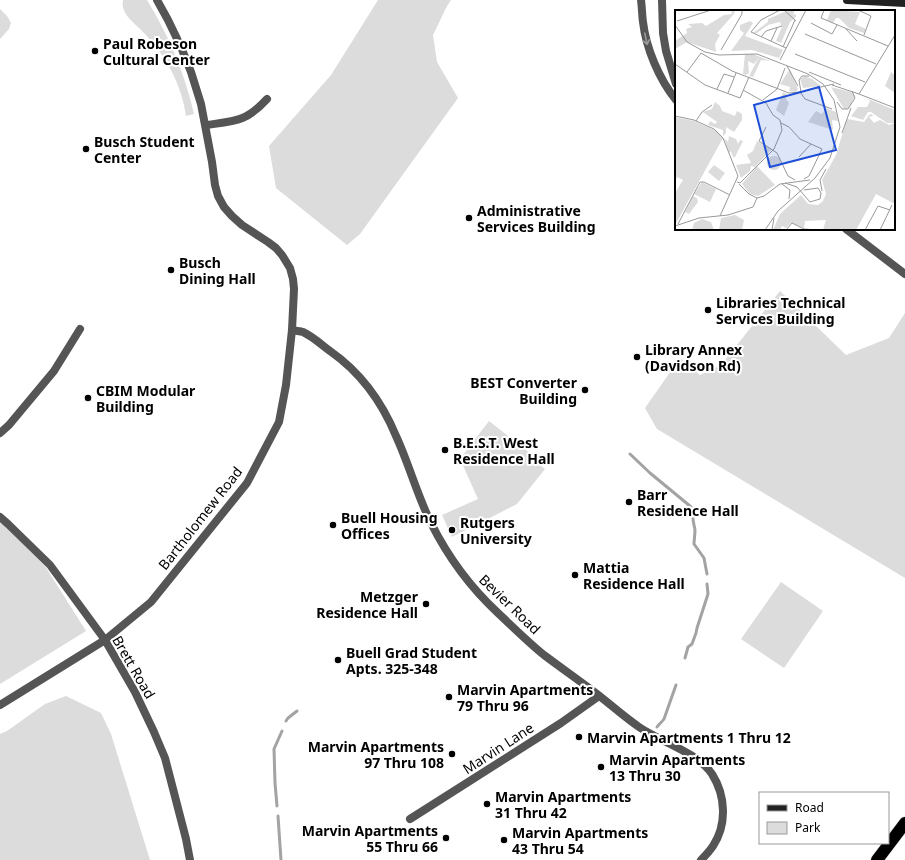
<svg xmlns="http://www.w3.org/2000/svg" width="905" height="860" font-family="'Noto Sans',sans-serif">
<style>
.green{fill:#dcdcdc}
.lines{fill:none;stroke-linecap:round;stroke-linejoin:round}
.stream{stroke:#a3a3a3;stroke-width:3}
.highway-casing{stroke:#dbdbdb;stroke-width:13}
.street{stroke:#555;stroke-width:8}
.secondary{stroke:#222;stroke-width:8}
.highway{stroke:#000;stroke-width:12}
.oneway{stroke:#999}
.poi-dot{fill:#000;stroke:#fff;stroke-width:1.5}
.labels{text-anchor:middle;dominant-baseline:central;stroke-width:4;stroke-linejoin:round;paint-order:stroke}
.poi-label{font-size:14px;font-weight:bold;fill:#000;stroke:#fff;text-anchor:start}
.street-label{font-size:14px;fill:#000;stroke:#fff}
.inset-road{fill:none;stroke:#999;stroke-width:1}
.view{fill:#1d4ed8;fill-opacity:0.15;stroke:#1d4ed8;stroke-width:2}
.inset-edge{fill:none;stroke:#000;stroke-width:2}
</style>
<rect width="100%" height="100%" fill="#fff"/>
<g class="green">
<path d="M 123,0 L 147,0 C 169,36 185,74 194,114 L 186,116 C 182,85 165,54 143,32 C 135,23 120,14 123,0 Z"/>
<path d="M 378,0 L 451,0 L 447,6 L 433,35 L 437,62 L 458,98 L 360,234 L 347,245 L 276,188 L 269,146 L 331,75 Z"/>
<path d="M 0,9 L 7,16 L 11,23 L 9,29 L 0,39 Z"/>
<path d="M 780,291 L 846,355 L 889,338 L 905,313 L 905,578 L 657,429 L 645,408 L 680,358 L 700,375 L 721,365 Z"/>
<path d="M 489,421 L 530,453 L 528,456 L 545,469 L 517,504 L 452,537 L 442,515 L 478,499 L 460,459 Z"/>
<path d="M 0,523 L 4,525 L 45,566 L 86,631 L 0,684 Z"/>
<path d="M 781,582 L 823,611 L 784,668 L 741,639 Z"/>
<path d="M 66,696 L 101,713 L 111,734 L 150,860 L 0,860 L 0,734 L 7,731 L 45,704 Z"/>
</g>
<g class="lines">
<g class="stream">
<path d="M 630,454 L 650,473 L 690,506 L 694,510 C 691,518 694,523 695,530 C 695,535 694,540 694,544 L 704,558 L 707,574"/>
<path d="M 685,658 L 688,647 L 692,644 L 696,633 L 697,628 L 708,594 L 707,584"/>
<path d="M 286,721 L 288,718 L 297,711"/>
<path d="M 657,727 C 659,724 662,722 664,719 L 676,685"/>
<path d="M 277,806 L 275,783 L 274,749 L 282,731"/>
<path d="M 278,816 L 281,860"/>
</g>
<defs>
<path id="highway" d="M 877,860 L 905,823"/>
</defs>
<use href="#highway" class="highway-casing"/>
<g class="street">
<path d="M 641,0 C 642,7 642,15 643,22 C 646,48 659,79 676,100"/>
<path d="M 662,0 L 663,33 L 666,51 L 676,84"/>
<path d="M 206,125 C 235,121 246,122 267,99"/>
<path d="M 846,229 L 905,274"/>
<path d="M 292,330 C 296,331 300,331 303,332 C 312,336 322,345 330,351 C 360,372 382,402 396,436 C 409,464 417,495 431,523 C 448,557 470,587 498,613 C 513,627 528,642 544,655 C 560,667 577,679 593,691 C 609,703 623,716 639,727 C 661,742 697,752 712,774 C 726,796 727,825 713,846 C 709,852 705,856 701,860"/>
<path d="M 0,433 L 9,425 L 54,371 L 80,329"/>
<path d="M 0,517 L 8,524 L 50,565 L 105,640 L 135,692 L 154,732 L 165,758 L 186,839 L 190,860"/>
<path d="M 0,705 L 105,640 L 151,602 L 247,483 L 279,422 L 286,385 L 292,330 L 294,289 L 293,279 L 290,268 L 282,255 L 276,248 L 268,242 L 242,225 L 232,216 L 224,207 L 218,196 L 215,185 L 212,162 L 201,104 L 191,72 L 181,47 L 168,20 L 157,0"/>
<path d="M 410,819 L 561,723 L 599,696"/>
</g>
<path class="secondary" d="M 847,0 L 905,3"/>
<use href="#highway" class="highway"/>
</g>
<defs><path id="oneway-shaft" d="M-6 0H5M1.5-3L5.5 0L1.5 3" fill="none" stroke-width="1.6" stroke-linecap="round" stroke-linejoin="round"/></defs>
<use class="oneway" href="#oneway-shaft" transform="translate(646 39) rotate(78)"/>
<g class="poi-dot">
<circle cx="95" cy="51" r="4"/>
<circle cx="86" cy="149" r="4"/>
<circle cx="469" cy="218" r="4"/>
<circle cx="171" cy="270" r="4"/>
<circle cx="708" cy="310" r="4"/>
<circle cx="637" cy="357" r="4"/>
<circle cx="585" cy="390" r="4"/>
<circle cx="88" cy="398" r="4"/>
<circle cx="445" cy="450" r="4"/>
<circle cx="629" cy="502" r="4"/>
<circle cx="333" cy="525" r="4"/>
<circle cx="452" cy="530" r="4"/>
<circle cx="575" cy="575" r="4"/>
<circle cx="426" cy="604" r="4"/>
<circle cx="338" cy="660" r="4"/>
<circle cx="449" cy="697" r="4"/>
<circle cx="579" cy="737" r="4"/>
<circle cx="452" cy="754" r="4"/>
<circle cx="601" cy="767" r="4"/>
<circle cx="487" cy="804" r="4"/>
<circle cx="446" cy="838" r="4"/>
<circle cx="504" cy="840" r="4"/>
</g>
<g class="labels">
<g class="poi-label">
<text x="103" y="43">Paul Robeson<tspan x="103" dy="16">Cultural Center</tspan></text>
<text x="94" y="141">Busch Student<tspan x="94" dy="16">Center</tspan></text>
<text x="477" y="210">Administrative<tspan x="477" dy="16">Services Building</tspan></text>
<text x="179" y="262">Busch<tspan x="179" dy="16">Dining Hall</tspan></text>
<text x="716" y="302">Libraries Technical<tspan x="716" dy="16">Services Building</tspan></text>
<text x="645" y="349">Library Annex<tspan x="645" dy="16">(Davidson Rd)</tspan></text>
<text x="577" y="382" text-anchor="end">BEST Converter<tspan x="577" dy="16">Building</tspan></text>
<text x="96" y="390">CBIM Modular<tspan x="96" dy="16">Building</tspan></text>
<text x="453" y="442">B.E.S.T. West<tspan x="453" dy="16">Residence Hall</tspan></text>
<text x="637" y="494">Barr<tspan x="637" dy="16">Residence Hall</tspan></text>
<text x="341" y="517">Buell Housing<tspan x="341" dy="16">Offices</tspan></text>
<text x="460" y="522">Rutgers<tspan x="460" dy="16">University</tspan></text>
<text x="583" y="567">Mattia<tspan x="583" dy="16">Residence Hall</tspan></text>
<text x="418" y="596" text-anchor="end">Metzger<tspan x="418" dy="16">Residence Hall</tspan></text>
<text x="346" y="652">Buell Grad Student<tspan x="346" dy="16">Apts. 325-348</tspan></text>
<text x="457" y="689">Marvin Apartments<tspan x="457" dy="16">79 Thru 96</tspan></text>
<text x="587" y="737">Marvin Apartments 1 Thru 12</text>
<text x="444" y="746" text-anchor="end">Marvin Apartments<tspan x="444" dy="16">97 Thru 108</tspan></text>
<text x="609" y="759">Marvin Apartments<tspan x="609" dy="16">13 Thru 30</tspan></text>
<text x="495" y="796">Marvin Apartments<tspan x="495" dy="16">31 Thru 42</tspan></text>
<text x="438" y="830" text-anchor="end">Marvin Apartments<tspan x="438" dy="16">55 Thru 66</tspan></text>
<text x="512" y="832">Marvin Apartments<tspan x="512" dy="16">43 Thru 54</tspan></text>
</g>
<g class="street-label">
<text transform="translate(200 518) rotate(-52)">Bartholomew Road</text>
<text transform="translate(510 604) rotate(44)">Bevier Road</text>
<text transform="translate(134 667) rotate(60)">Brett Road</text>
<text transform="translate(498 748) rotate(-33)">Marvin Lane</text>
</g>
</g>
<g transform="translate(675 10)">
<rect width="220" height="220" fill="#fff"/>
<path d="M 56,0 L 60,0 L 59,4 L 42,23 L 45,25 L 40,34 L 41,42 L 12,32 L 0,39 L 0,31 L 12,23 L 11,19 L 17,17 L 13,14 L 27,13 L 31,16 L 49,5 L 57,4 ZM 120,0 L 118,5 L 121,4 L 121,7 L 115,12 L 106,33 L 101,31 L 107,17 L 105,12 L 93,15 L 82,23 L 78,23 L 93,12 L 93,9 L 109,2 ZM 156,0 L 185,2 L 180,14 L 191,19 L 189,23 L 174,18 L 164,8 L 161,8 L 158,13 L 152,10 ZM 75,11 L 78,13 L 70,26 L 108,40 L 104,48 L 77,40 L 56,41 L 69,23 L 65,20 L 65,15 ZM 70,44 L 78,44 L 95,51 L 86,50 L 78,67 L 74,66 L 84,47 L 79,54 L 73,51 L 74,63 L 71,65 L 68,64 ZM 115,59 L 123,79 L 121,82 L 114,81 L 115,77 L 105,74 ZM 216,62 L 220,65 L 220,83 L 210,76 ZM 130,66 L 137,69 L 146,76 L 128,78 L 125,69 ZM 156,77 L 176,82 L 180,86 L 174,98 L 169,99 ZM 108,82 L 112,84 L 111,89 L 114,93 L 109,106 L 101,100 ZM 193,89 L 220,100 L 220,194 L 201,184 L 181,220 L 148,220 L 151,210 L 130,211 L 129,218 L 116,213 L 111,218 L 107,216 L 105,220 L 98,220 L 105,204 L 126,185 L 133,194 L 143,195 L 148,191 L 151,184 L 147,170 L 161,145 L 172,109 L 189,112 L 194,105 L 197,104 L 198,106 L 194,107 L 199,113 L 205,110 L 214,115 L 219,113 L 212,113 L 196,102 L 193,102 L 188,110 L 176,106 L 183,97 L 192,97 L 195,91 ZM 40,92 L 45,96 L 47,101 L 60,106 L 62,101 L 67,104 L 67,110 L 59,122 L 51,117 L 51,123 L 48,126 L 48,120 L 33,115 L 35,111 L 40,114 L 42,112 L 28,102 L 37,99 ZM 151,98 L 161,102 L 163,111 L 157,110 L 158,120 L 133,112 L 141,101 L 147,104 ZM 0,107 L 19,111 L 42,121 L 48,128 L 0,215 L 0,183 L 8,170 L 2,167 L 0,172 ZM 54,126 L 61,129 L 63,134 L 65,130 L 68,131 L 60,147 L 58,147 L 56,141 L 54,143 L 49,128 L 53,132 ZM 82,131 L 97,139 L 80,157 L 76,156 L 75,161 L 66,168 L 61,155 L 76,153 L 72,145 L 78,141 ZM92 153a7 7 0 1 1 14 0a7 7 0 1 1-14 0ZM 39,155 L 50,163 L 44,171 L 33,162 ZM 82,156 L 100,175 L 83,186 L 75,184 L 67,174 ZM 27,172 L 41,179 L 35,192 L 19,184 ZM 18,186 L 22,188 L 23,192 L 14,204 L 10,202 ZM 60,205 L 69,210 L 67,220 L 44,220 L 46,208 ZM 27,209 L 36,212 L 39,220 L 17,220 L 19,213 Z" fill="#dcdcdc"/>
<path class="inset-road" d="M 105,0 L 86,10 L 76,22 L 111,38M 109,0 L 121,11M 149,0 L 146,8 L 213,36M 183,0 L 196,6 L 189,25M 2,11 L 36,0M 136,13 L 157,24 L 162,15M 0,15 L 12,32 L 30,42 L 44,45 L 82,44 L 133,64 L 148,74 L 159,90 L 165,117 L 155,148 L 140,168 L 103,201 L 90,220M 171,19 L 182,31M 130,24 L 201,54M 86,27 L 91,21 L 107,16M 96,31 L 102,18M 108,37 L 120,10M 46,40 L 67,4 L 67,0M 120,44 L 190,72M 105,50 L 131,0M 0,54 L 30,75 L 65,88 L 74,67M 112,56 L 123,76M 12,62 L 26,43 L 57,61 L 114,83 L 125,82M 134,62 L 166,75M 157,75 L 184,84 L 220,25M 42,79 L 49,64 L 59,67M 133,80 L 159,74M 125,82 L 130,89 L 157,99M 126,82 L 124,70 L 127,66 L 134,66M 53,83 L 61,63M 184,84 L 220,98M 88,90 L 102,79 L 110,58M 162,92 L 167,99 L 173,99 L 180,88 L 177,81M 0,106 L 19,110 L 39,119 L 48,128 L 63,166 L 45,206M 21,111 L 27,102 L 37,95M 106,113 L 114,117 L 125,129 L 147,139 L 134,166 L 129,169M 91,117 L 84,131 L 102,143 L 113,166 L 120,170M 167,123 L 176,98M 124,147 L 136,134M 62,172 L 65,173 L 99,139 L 107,120 L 105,110 L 98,105 L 91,93 L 68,80M 110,173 L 122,177 L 135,192 L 145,189 L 146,183 L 143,178 L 129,180M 107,174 L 115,180 L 114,189M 147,181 L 145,170 L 151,159M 82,188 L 89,186 L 105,174 L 135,170M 3,214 L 25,172 L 29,172 L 55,185M 0,216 L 24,208 L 53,205 L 78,197 L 82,188 L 74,184 L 64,174M 129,219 L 142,220M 97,220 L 99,208M 111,220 L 117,213 L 129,219M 190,220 L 203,196 L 215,200M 205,220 L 217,195"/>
<path class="view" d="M 144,77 L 161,140 L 95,157 L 79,95 Z"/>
<rect width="220" height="220" class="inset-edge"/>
</g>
<rect x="759" y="792" width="130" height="52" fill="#ffffff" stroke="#999999"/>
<rect x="767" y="805" width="20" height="6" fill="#222222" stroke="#999999"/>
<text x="795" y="812" font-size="12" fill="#000000">Road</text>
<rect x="767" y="822" width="20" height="12" fill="#dcdcdc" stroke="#999999"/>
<text x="795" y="832" font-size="12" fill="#000000">Park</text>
</svg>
